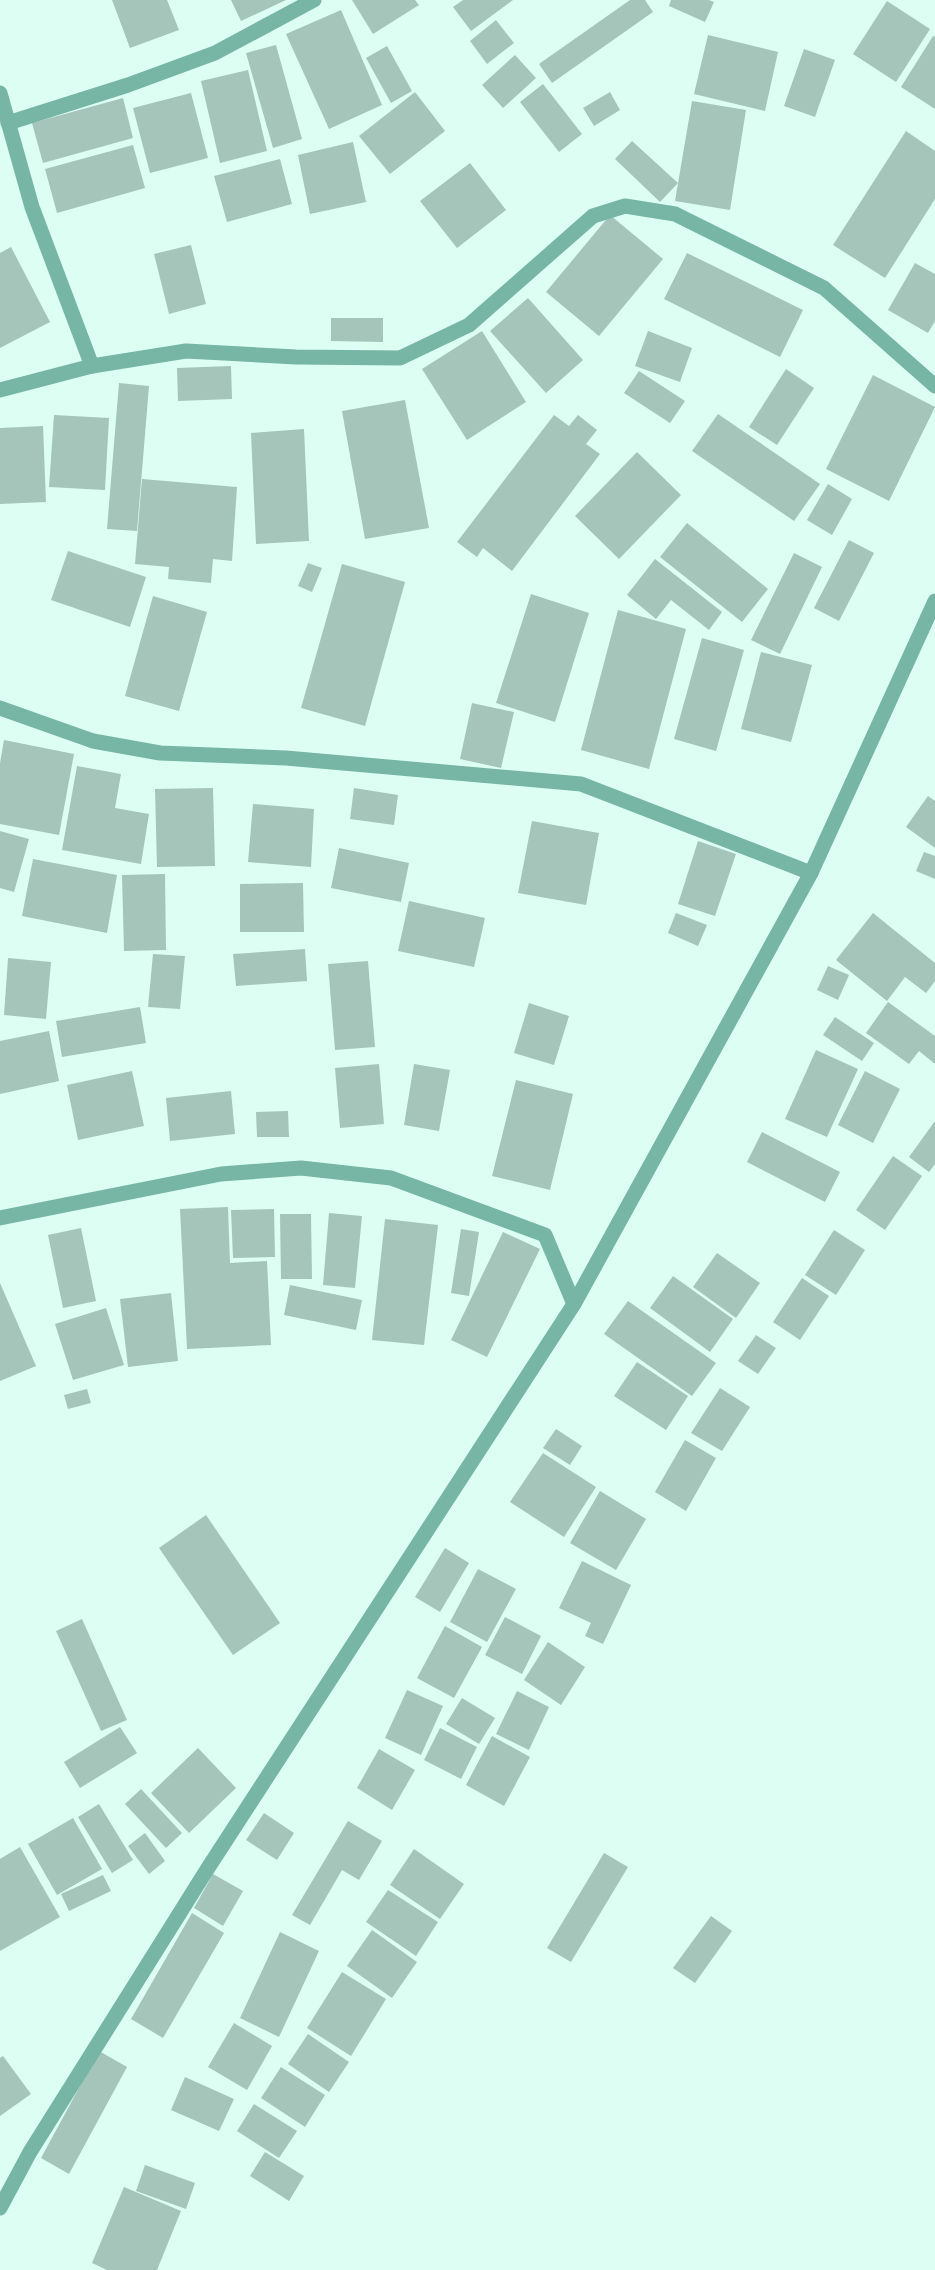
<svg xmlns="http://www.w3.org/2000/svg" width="935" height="2270" font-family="'Sofia Sans Condensed',sans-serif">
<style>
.building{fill:#a5c5bb}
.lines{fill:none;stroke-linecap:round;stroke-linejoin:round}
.minor{stroke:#77b6a4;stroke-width:15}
</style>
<rect width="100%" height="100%" fill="#dcfef3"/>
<g class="building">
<path d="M 112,0 L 167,0 L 179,30 L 130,48 Z"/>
<path d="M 231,0 L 286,0 L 241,21 Z"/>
<path d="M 352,0 L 415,0 L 419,5 L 373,34 Z"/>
<path d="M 463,0 L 513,0 L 471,31 L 453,7 Z"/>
<path d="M 630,0 L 645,0 L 653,12 L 552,83 L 539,64 Z"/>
<path d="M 671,0 L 709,0 L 714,2 L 705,22 L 669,6 Z"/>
<path d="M 887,1 L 930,29 L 896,82 L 853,54 Z"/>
<path d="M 341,10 L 382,105 L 329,129 L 286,34 Z"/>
<path d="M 496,20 L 514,43 L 487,64 L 470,41 Z"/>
<path d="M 708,35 L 778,52 L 765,111 L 694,94 Z"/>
<path d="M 933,36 L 935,37 L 935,109 L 901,87 Z"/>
<path d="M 276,45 L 302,139 L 273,148 L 246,53 Z"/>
<path d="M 387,46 L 412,91 L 391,103 L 366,58 Z"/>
<path d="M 804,49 L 835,60 L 815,117 L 784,106 Z"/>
<path d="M 515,55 L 536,78 L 503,108 L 482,85 Z"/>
<path d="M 248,70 L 267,151 L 220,163 L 201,81 Z"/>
<path d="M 543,84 L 582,134 L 559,152 L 520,102 Z"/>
<path d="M 415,92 L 445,131 L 390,174 L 359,136 Z"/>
<path d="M 610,92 L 620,110 L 594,126 L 583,108 Z"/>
<path d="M 191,93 L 208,158 L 150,173 L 133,108 Z"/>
<path d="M 123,98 L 133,138 L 43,163 L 32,123 Z"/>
<path d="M 692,101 L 746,110 L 730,210 L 675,201 Z"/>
<path d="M 906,131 L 935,151 L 935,199 L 885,278 L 833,245 Z"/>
<path d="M 632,141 L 678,183 L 660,202 L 615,159 Z"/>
<path d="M 353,142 L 366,202 L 310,214 L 298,155 Z"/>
<path d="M 133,145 L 145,188 L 57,213 L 45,169 Z"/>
<path d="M 280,159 L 292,204 L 227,222 L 214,176 Z"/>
<path d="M 470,163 L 506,210 L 457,248 L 420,201 Z"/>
<path d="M 610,215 L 663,259 L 599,336 L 546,292 Z"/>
<path d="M 191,245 L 206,304 L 169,314 L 154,254 Z"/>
<path d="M 11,247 L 50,322 L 0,348 L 0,253 Z"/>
<path d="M 687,253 L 803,310 L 780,357 L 664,299 Z"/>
<path d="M 915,263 L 935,274 L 935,321 L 928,333 L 888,310 Z"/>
<path d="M 528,298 L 583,360 L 546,393 L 490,331 Z"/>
<path d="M 331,318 L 383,318 L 383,342 L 331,341 Z"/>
<path d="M 482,331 L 526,402 L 467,440 L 422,369 Z"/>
<path d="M 648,331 L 692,348 L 680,382 L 635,366 Z"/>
<path d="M 231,366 L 232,399 L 178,401 L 177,368 Z"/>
<path d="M 786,369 L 814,388 L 777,445 L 749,427 Z"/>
<path d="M 639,371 L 685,401 L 670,423 L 624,393 Z"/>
<path d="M 873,375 L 935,407 L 889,501 L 826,469 Z"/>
<path d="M 119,383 L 149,386 L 137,531 L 107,529 Z"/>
<path d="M 405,400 L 429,528 L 365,539 L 342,411 Z"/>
<path d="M 718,414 L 820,484 L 794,521 L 692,451 Z"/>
<path d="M 54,415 L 109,418 L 105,490 L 49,487 Z"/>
<path d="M 554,415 L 569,426 L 578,415 L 597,430 L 586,444 L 600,454 L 512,571 L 483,548 L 477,557 L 457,542 Z"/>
<path d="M 43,426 L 46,502 L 0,504 L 0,428 Z"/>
<path d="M 304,429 L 309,541 L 256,544 L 251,433 Z"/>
<path d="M 637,452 L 681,495 L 619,559 L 575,516 Z"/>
<path d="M 142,479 L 237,487 L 232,561 L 213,559 L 211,583 L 168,579 L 169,567 L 135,564 Z"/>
<path d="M 828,484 L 852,499 L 832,535 L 807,520 Z"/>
<path d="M 687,523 L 768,589 L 742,622 L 660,557 Z"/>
<path d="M 849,540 L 874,553 L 839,621 L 814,608 Z"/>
<path d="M 68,551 L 146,577 L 130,627 L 51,600 Z"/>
<path d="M 794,553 L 822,567 L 780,654 L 751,640 Z"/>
<path d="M 655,559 L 722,612 L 709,630 L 671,600 L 656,619 L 627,595 Z"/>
<path d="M 308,563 L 322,568 L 312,592 L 298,586 Z"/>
<path d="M 342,564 L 405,582 L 365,726 L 301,708 Z"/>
<path d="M 531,594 L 589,613 L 555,722 L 496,703 Z"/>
<path d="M 153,596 L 207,612 L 179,711 L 125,696 Z"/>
<path d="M 618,610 L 686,629 L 649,769 L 581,750 Z"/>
<path d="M 702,638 L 744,650 L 716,751 L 674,739 Z"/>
<path d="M 761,652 L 812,665 L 791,742 L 741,729 Z"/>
<path d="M 472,703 L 514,712 L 501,768 L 460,759 Z"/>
<path d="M 4,740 L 74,754 L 59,835 L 0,824 L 0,763 Z"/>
<path d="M 77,766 L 121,774 L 115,808 L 149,814 L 141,864 L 62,850 Z"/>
<path d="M 213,788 L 215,866 L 157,867 L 155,789 Z"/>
<path d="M 354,788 L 398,795 L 394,825 L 350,819 Z"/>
<path d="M 928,796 L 935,801 L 935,848 L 906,827 Z"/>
<path d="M 253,804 L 314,809 L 311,867 L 248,862 Z"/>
<path d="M 532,821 L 599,833 L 586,905 L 518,893 Z"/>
<path d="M 0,831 L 29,839 L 14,892 L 0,888 Z"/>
<path d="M 698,841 L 736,854 L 715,916 L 678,904 Z"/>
<path d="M 339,848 L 409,863 L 401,902 L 331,888 Z"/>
<path d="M 924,852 L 935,856 L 935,879 L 916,871 Z"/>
<path d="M 33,859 L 117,875 L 107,933 L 22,916 Z"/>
<path d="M 165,874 L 166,950 L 124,951 L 122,875 Z"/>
<path d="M 303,883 L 304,932 L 240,932 L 240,884 Z"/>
<path d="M 409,901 L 485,918 L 474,967 L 398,951 Z"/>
<path d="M 676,913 L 707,925 L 698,946 L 668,933 Z"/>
<path d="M 873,913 L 935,963 L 935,981 L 926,993 L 905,977 L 887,1001 L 836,960 Z"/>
<path d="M 305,949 L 307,981 L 236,986 L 233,954 Z"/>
<path d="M 153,954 L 185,956 L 180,1009 L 148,1007 Z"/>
<path d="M 8,958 L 51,962 L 46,1019 L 4,1015 Z"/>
<path d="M 368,961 L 375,1047 L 335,1050 L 328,964 Z"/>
<path d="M 828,966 L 849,975 L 838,1000 L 817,990 Z"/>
<path d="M 888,1002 L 935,1036 L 935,1064 L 919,1051 L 909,1064 L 866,1033 Z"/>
<path d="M 529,1003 L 569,1016 L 554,1065 L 514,1053 Z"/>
<path d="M 140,1007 L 146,1043 L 62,1057 L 56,1021 Z"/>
<path d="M 835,1017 L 874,1043 L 862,1061 L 823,1035 Z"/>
<path d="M 49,1031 L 59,1081 L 0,1094 L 0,1041 Z"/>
<path d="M 816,1050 L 858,1069 L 827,1137 L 785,1119 Z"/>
<path d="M 379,1064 L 384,1124 L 340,1128 L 335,1068 Z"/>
<path d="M 414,1064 L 450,1070 L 439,1131 L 404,1125 Z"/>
<path d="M 132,1071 L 144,1126 L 78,1140 L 67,1085 Z"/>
<path d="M 865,1071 L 900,1089 L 873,1143 L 838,1125 Z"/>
<path d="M 516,1080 L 573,1094 L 550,1190 L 492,1176 Z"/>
<path d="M 231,1091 L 235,1134 L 170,1141 L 166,1098 Z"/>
<path d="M 288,1111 L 289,1137 L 257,1137 L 256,1112 Z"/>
<path d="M 935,1121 L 935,1164 L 929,1172 L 909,1157 Z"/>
<path d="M 762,1132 L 840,1172 L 825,1202 L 747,1162 Z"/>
<path d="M 893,1156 L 922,1176 L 885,1230 L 856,1210 Z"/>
<path d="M 228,1207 L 230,1263 L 267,1261 L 271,1345 L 187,1349 L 180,1209 Z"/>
<path d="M 274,1209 L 275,1257 L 233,1258 L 231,1210 Z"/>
<path d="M 329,1213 L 362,1216 L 355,1288 L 323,1285 Z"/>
<path d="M 280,1214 L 311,1214 L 312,1279 L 281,1279 Z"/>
<path d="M 385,1219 L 438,1225 L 424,1345 L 372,1340 Z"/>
<path d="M 81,1228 L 96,1301 L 63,1308 L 48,1235 Z"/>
<path d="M 461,1229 L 479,1232 L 469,1296 L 451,1293 Z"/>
<path d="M 834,1230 L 865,1250 L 836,1295 L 805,1275 Z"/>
<path d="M 503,1232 L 540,1249 L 487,1357 L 451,1340 Z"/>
<path d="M 717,1253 L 760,1283 L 736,1318 L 693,1287 Z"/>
<path d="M 673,1276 L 733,1319 L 710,1352 L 650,1308 Z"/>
<path d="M 802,1278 L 829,1296 L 800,1340 L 773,1322 Z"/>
<path d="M 0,1283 L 36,1366 L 0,1381 Z"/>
<path d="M 290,1285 L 362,1300 L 356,1330 L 284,1315 Z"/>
<path d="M 171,1293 L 178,1361 L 128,1367 L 120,1299 Z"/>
<path d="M 628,1301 L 716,1363 L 692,1396 L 604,1334 Z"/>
<path d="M 106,1308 L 124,1365 L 73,1380 L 55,1324 Z"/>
<path d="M 756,1335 L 776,1348 L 758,1374 L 738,1361 Z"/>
<path d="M 637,1362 L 688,1396 L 666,1430 L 614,1396 Z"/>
<path d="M 720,1388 L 750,1407 L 722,1451 L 691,1433 Z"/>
<path d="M 87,1389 L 91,1403 L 68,1409 L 64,1395 Z"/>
<path d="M 556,1429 L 582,1446 L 570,1465 L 543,1448 Z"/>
<path d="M 685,1440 L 716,1458 L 686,1511 L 655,1492 Z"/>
<path d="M 543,1453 L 596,1487 L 564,1537 L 510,1502 Z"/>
<path d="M 600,1491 L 646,1519 L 616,1570 L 570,1543 Z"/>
<path d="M 206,1515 L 280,1623 L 233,1655 L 159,1548 Z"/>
<path d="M 445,1548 L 469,1563 L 440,1612 L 415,1597 Z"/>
<path d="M 582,1561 L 631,1585 L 603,1644 L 585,1636 L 591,1623 L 559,1608 Z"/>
<path d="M 478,1569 L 516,1589 L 487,1642 L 450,1622 Z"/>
<path d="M 505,1617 L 541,1636 L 522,1674 L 485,1655 Z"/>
<path d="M 82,1619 L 127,1720 L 101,1731 L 56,1631 Z"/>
<path d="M 445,1626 L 482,1647 L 454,1698 L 417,1678 Z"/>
<path d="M 548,1642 L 585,1667 L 561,1705 L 524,1680 Z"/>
<path d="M 407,1690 L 443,1706 L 421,1755 L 385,1738 Z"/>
<path d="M 517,1691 L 549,1707 L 529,1750 L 496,1734 Z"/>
<path d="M 462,1698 L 495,1718 L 479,1744 L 446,1724 Z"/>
<path d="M 120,1727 L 137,1753 L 80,1788 L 64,1762 Z"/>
<path d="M 440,1728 L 477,1747 L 461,1779 L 424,1760 Z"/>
<path d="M 492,1736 L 530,1757 L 504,1806 L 466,1785 Z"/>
<path d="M 198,1748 L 236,1788 L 189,1833 L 151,1793 Z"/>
<path d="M 379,1749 L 415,1770 L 392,1810 L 357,1788 Z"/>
<path d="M 141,1789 L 182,1833 L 166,1848 L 125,1804 Z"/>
<path d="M 99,1804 L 133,1860 L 112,1873 L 78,1817 Z"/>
<path d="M 264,1813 L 294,1833 L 277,1860 L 246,1840 Z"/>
<path d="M 73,1818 L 102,1869 L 57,1895 L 28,1844 Z"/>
<path d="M 348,1821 L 382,1841 L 359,1880 L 342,1870 L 310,1925 L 292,1915 Z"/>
<path d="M 145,1833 L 165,1861 L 149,1874 L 128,1846 Z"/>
<path d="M 20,1847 L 60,1917 L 0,1951 L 0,1859 Z"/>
<path d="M 414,1849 L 464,1884 L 440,1919 L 390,1885 Z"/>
<path d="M 604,1853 L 628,1867 L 571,1962 L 547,1948 Z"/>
<path d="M 213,1874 L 243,1891 L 223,1926 L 194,1908 Z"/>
<path d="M 103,1875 L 111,1891 L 69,1911 L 61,1894 Z"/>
<path d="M 388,1890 L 438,1922 L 416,1956 L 366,1922 Z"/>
<path d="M 192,1913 L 224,1933 L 163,2038 L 131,2019 Z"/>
<path d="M 711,1916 L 732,1931 L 695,1983 L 673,1968 Z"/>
<path d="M 372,1930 L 417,1962 L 392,1998 L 347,1966 Z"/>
<path d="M 280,1932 L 319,1951 L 279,2037 L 240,2018 Z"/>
<path d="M 342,1972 L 386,1999 L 351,2056 L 307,2028 Z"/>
<path d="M 234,2023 L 272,2046 L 247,2090 L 208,2067 Z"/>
<path d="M 308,2034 L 349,2062 L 329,2092 L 288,2064 Z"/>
<path d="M 99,2051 L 127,2067 L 69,2174 L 41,2158 Z"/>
<path d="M 3,2056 L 31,2094 L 0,2116 L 0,2058 Z"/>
<path d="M 281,2067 L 325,2095 L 305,2127 L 261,2098 Z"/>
<path d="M 185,2077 L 234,2099 L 219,2131 L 171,2110 Z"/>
<path d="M 254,2104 L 297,2131 L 279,2158 L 237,2131 Z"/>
<path d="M 265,2152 L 304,2176 L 289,2201 L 250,2176 Z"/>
<path d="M 145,2165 L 195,2183 L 186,2209 L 136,2191 Z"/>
<path d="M 124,2187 L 181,2211 L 157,2270 L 107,2270 L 92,2263 Z"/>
</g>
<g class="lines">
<g class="minor">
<path d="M 0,93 L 32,207 L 92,366"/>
<path d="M 8,123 L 128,85 L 215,53 L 314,0"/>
<path d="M 0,390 L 92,366 L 186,351 L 296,357 L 400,358 L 469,325 L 593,216 L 625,206 L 675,214 L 824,288 L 935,386"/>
<path d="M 0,708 L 93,741 L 160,753 L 286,758 L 581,784 L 811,873"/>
<path d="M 0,1218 L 221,1174 L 301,1168 L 391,1178 L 545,1235 L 574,1304"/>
<path d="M 0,2208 L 30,2152 L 208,1868 L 574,1304 L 811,873 L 935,601"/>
</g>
</g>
</svg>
